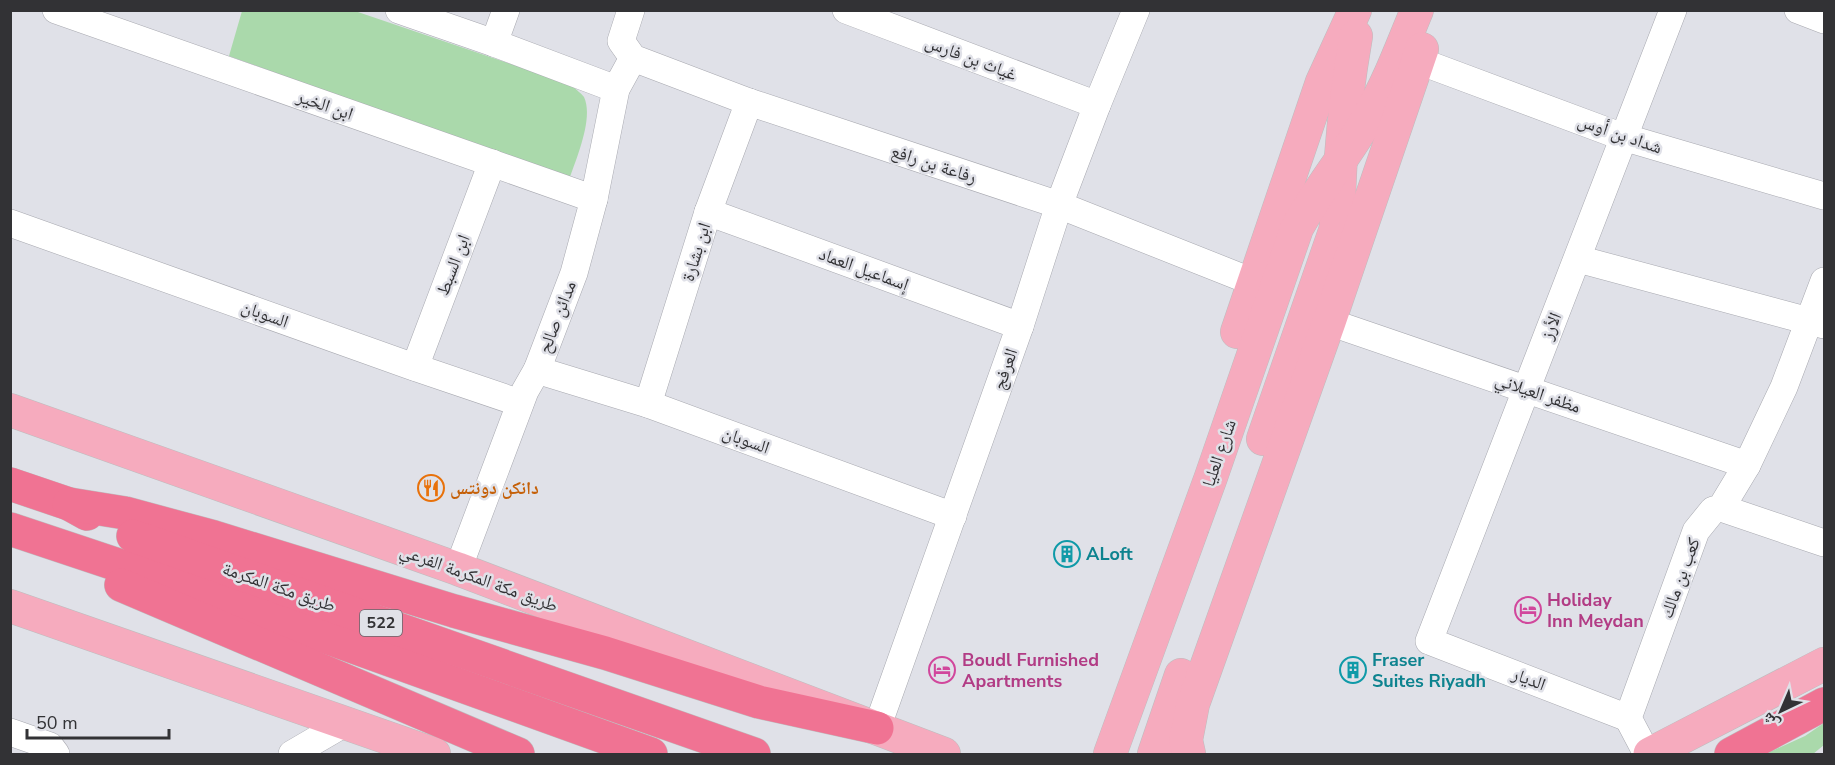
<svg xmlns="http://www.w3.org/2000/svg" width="1835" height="765" font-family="'Nunito Sans','Noto Naskh Arabic',sans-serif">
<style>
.green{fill:#aad9ab}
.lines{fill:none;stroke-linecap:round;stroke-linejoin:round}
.minor-casing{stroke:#a8a9b0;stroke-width:28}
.major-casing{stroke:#bdbdbe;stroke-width:34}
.highway-casing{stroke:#bdbdbe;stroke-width:34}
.minor{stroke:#fff;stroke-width:27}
.major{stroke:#f6abbe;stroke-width:33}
.highway{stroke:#f07393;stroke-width:33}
.labels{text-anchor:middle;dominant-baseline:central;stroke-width:5;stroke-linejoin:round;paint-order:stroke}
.shield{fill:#e0e1e8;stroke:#66666b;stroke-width:1.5}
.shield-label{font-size:16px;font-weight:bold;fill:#323235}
.street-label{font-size:18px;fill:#323235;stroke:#e0e1e8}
.food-label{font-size:18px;font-weight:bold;fill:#c56008;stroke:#e0e1e8;text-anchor:start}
.culture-label{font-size:18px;font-weight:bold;fill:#0d838f;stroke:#e0e1e8;text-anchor:start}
.hotel-label{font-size:18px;font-weight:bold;fill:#b23c85;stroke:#e0e1e8;text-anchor:start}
</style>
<rect width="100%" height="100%" fill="#e0e1e8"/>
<g class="green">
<path d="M 242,11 L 355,11 L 570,84 C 574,88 581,93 584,97 C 594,118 576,159 569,180 L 229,56 Z"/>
<path d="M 1824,723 L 1824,745 L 1813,754 L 1765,754 L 1805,736 Z"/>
</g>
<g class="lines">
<defs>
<g id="minor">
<path d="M 56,10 L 594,199"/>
<path d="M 399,10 L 494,43 L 616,89"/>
<path d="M 631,10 L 621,41 L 633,58 L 749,102 L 1059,205 L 1253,282"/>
<path d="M 846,10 L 1097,105"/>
<path d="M 1798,10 L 1824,20"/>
<path d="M 494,43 L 506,10"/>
<path d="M 1419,61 L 1623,137 L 1824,196"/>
<path d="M 708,212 L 1020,326"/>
<path d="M 10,223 L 411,366 L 520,403"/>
<path d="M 1578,259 L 1824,325"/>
<path d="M 1329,322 L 1747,465"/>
<path d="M 415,367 L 492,163"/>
<path d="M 537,370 L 648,404 L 953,516"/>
<path d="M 648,404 L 708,212 L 749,102"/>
<path d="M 1721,508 L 1824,543"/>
<path d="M 458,569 L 525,391 L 537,370 L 574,273 L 594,199 L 616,89 L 633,58"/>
<path d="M 1628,718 L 1429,641 L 1673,10"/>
<path d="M 877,728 L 1020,326 L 1059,205 L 1097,105 L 1136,10"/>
<path d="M 10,732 L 50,746 L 56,754"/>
<path d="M 292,754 L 345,723"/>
<path d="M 1647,754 L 1628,718 L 1696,531 L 1713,510 L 1721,508 L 1747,465 L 1784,387 L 1824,281"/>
</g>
<g id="major">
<path d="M 1237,332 L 1322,82 L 1355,10"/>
<path d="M 10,410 L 458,569 L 944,754"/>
<path d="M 1263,439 L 1335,231 C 1340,206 1339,182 1341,157 C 1344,116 1349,76 1356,36"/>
<path d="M 10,606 L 434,754"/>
<path d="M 1110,754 L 1211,477 L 1297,228 C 1318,189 1347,155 1369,116 C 1389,82 1402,46 1417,10"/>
<path d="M 1154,754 L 1181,675"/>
<path d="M 1189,754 L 1186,740 L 1193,704 L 1329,322 L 1422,49"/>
<path d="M 1650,754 L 1824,664"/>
</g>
<g id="highway">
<path d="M 10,484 L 69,504 L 87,514"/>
<path d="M 69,504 L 125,513 L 214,537 L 454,611 L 605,653 L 759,702 L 877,728"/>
<path d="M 10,529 L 223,600 L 651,754"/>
<path d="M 133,536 L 754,754"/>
<path d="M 121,585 L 518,754"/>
<path d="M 1731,754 L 1824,704"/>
</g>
</defs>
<use href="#minor" class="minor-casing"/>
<use href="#major" class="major-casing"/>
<use href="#highway" class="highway-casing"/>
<use href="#minor" class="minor"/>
<use href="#major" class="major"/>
<use href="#highway" class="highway"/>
</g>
<defs>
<symbol id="restaurant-ring" viewBox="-11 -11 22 22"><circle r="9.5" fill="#e0e1e8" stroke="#e8710a" stroke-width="1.5"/><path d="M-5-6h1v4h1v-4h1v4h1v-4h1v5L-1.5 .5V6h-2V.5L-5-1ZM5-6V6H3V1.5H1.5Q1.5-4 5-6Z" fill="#e8710a"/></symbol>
<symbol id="building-ring" viewBox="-11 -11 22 22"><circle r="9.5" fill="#e0e1e8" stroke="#0f9aa8" stroke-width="1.5"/><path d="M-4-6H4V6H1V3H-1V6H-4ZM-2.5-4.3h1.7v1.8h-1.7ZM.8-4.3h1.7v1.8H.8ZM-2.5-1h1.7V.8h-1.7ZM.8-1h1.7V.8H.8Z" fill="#0f9aa8"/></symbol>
<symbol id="hotel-ring" viewBox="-11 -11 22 22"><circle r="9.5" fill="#e0e1e8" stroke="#d1479c" stroke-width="1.5"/><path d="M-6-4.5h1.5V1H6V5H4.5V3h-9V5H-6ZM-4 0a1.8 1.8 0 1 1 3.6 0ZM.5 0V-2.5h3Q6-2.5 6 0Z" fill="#d1479c"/></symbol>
</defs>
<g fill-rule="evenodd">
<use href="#restaurant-ring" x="416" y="473" width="30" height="30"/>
<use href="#building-ring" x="1052" y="539" width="30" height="30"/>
<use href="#hotel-ring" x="1513" y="595" width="30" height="30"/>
<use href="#hotel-ring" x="927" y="655" width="30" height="30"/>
<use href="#building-ring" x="1338" y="655" width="30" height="30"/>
</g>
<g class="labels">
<rect class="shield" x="360" y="610" width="42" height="26" rx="4.5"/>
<g class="shield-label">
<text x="381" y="623">522</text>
</g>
<g class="street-label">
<text transform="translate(971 58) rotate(21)">غياث بن فارس</text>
<text transform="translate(325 105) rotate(19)">ابن الخير</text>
<text transform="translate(1620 134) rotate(19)">شداد بن أوس</text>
<text transform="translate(934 164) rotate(18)">رفاعة بن رافع</text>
<text transform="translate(696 252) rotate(-73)">ابن بشارة</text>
<text transform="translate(453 265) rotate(-69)">ابن السبط</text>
<text transform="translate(864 269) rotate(20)">إسماعيل العماد</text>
<text transform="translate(265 314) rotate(20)">السوبان</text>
<text transform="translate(557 317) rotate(-69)">مدائن صالح</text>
<text transform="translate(1551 326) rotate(-68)">الأرز</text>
<text transform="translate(1005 369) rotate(-71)">العرفج</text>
<text transform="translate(1538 393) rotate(19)">مظفر العيلاني</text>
<text transform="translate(746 440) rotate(20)">السوبان</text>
<text transform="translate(1219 453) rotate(-71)">شارع العليا</text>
<text transform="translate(479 578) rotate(20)">طريق مكة المكرمة الفرعي</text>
<text transform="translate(1680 578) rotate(-70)">كعب بن مالك</text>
<text transform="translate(279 587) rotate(19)">طريق مكة المكرمة</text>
<text transform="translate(1529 679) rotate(21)">الديار</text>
</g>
<g class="food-label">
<text x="450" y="488">دانكن دونتس</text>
</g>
<g class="culture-label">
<text x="1086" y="554">ALoft</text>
<text x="1372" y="660">Fraser<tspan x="1372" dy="21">Suites Riyadh</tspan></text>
</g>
<g class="hotel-label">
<text x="1547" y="600">Holiday<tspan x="1547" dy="21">Inn Meydan</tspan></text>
<text x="962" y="660">Boudl Furnished<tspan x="962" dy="21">Apartments</tspan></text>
</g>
</g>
<rect width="1835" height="765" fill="none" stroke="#323235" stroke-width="24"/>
<g transform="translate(1781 711) rotate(224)" stroke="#e0e1e8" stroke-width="4.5" paint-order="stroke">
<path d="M0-4.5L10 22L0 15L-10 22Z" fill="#323235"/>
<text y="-9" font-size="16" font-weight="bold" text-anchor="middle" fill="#323235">ش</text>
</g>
<path d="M27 729v9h142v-9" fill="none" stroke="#323235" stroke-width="3"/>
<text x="36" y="729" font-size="18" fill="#323235" stroke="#e0e1e8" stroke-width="4.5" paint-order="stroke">50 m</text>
</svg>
